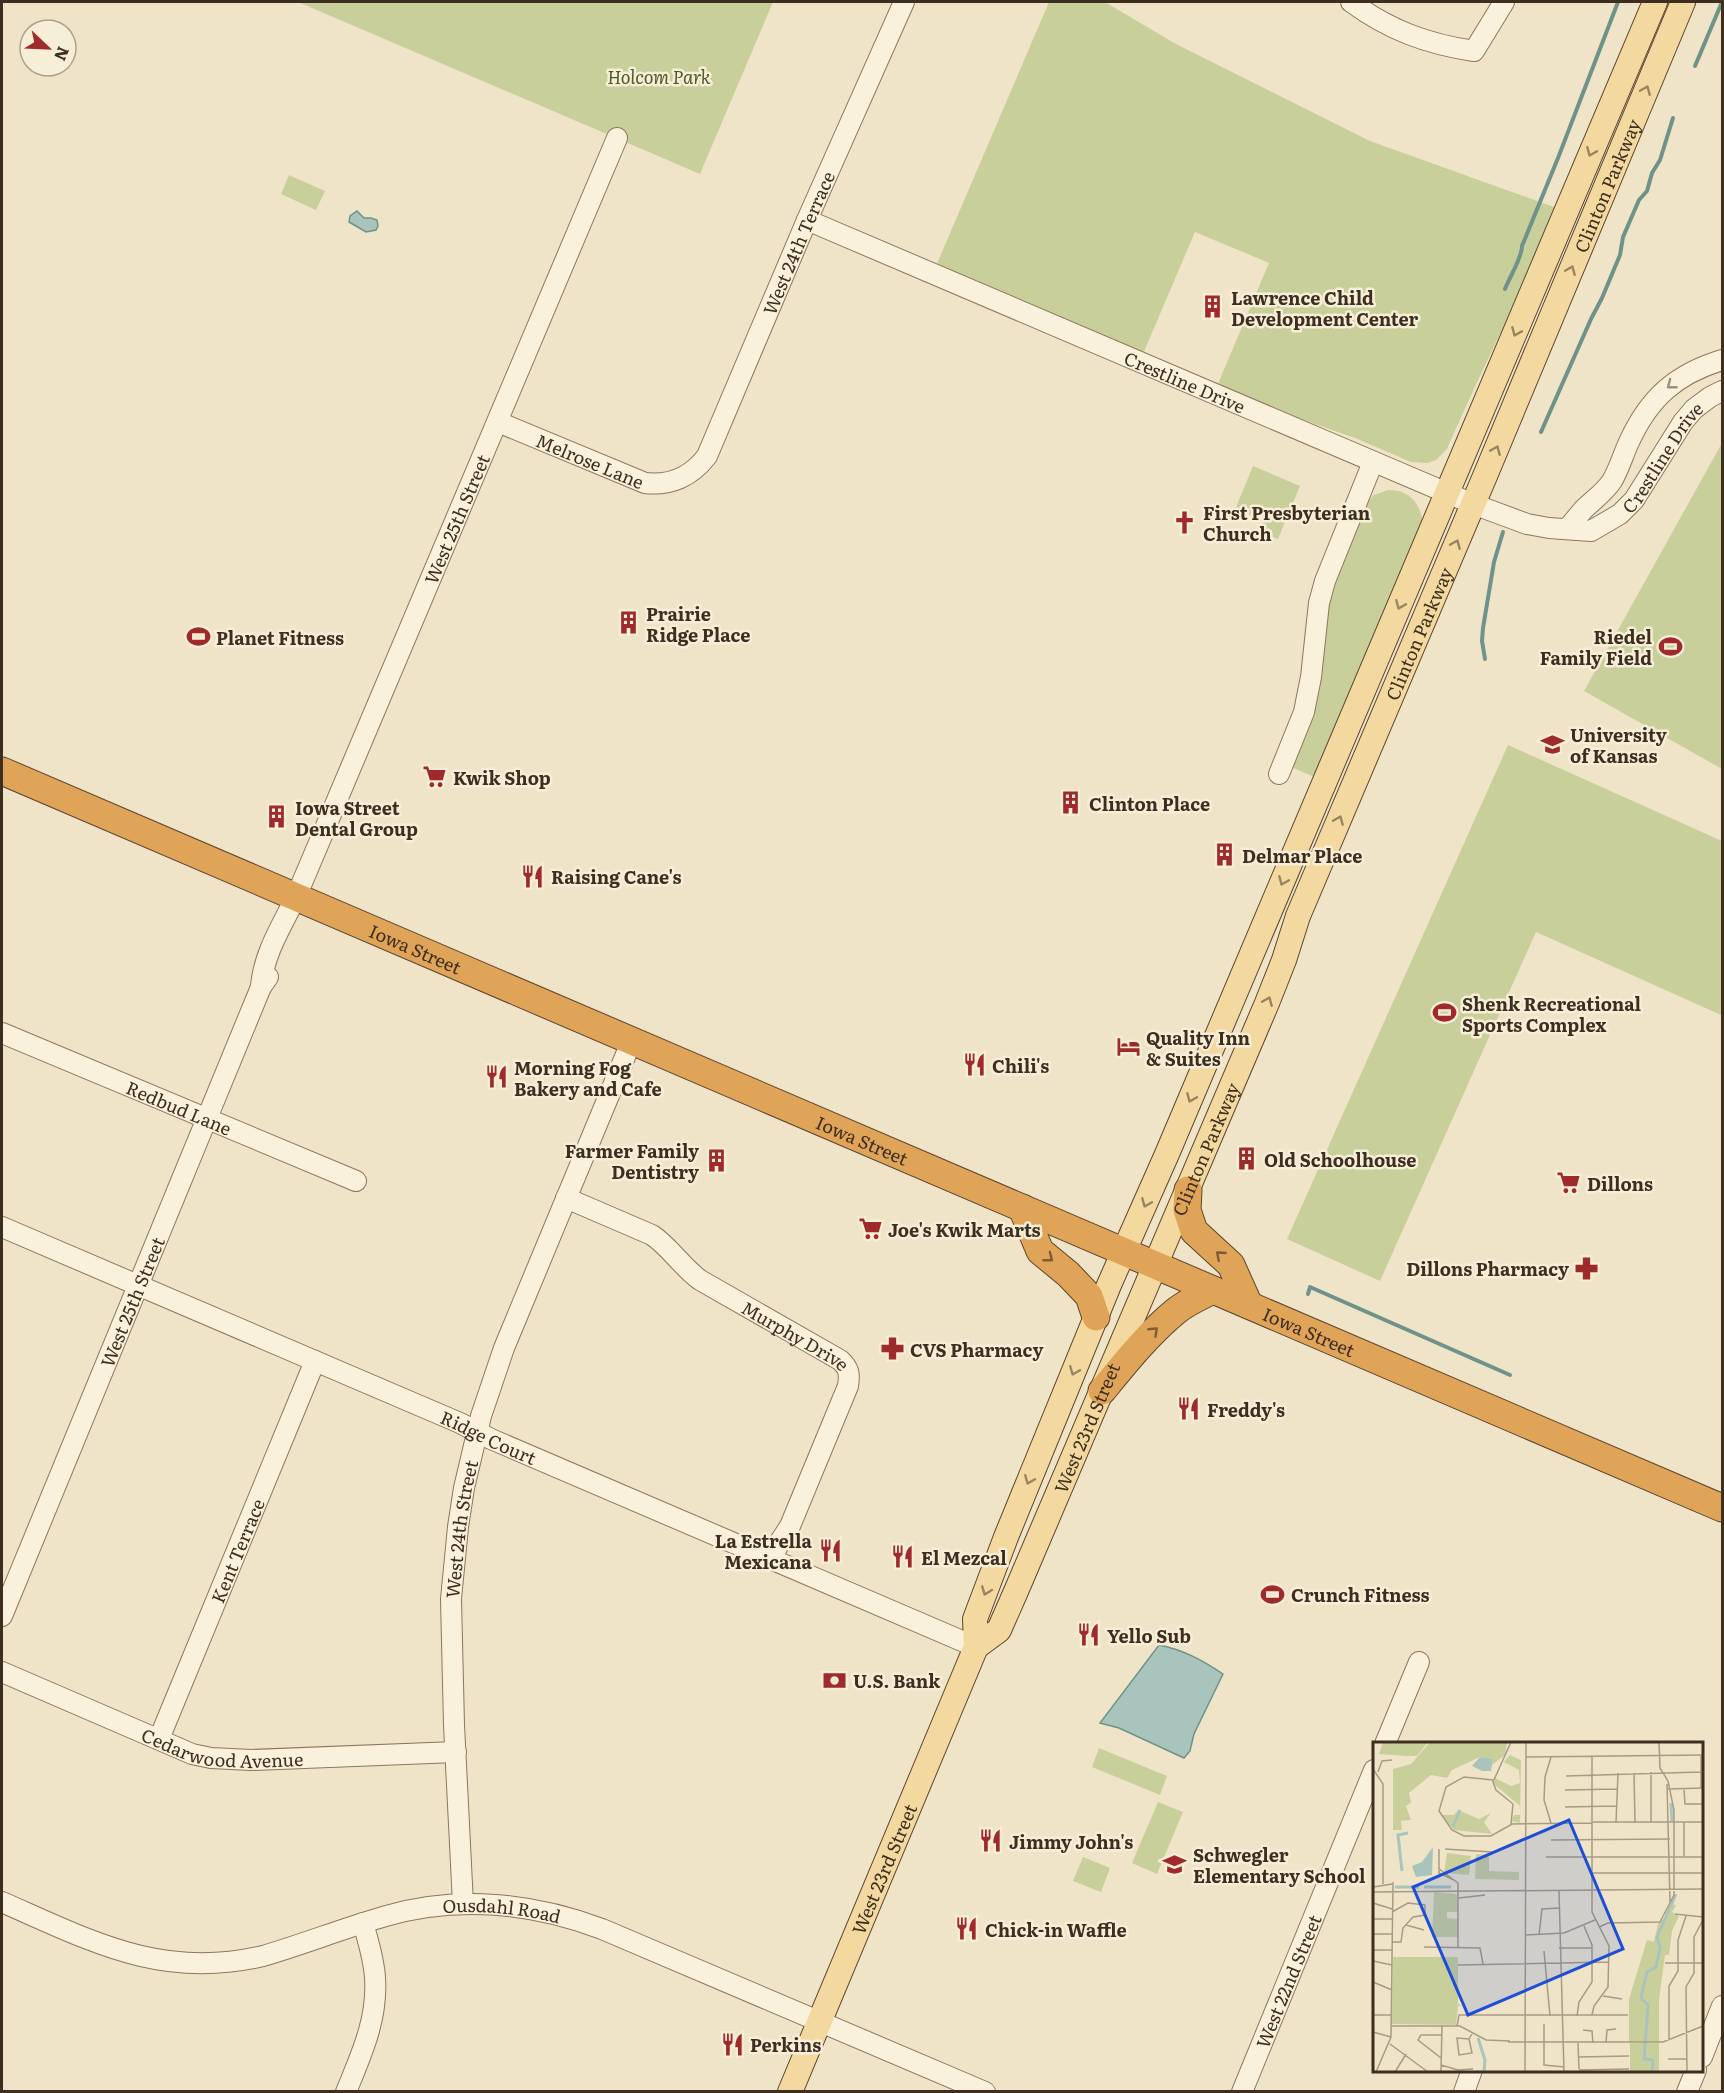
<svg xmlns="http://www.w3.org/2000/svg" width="1724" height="2093" font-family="Literata,serif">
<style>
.green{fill:#c9cf9b}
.water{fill:#a9c4bc;stroke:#6f938a;stroke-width:1.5}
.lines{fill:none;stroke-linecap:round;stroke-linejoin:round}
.stream{stroke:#6f938a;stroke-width:4}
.minor-casing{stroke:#8d765c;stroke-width:22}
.major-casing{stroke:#5b4430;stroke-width:26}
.highway-casing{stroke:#5b4430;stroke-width:29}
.minor{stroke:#faf1dc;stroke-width:20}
.major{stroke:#f3d9a0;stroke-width:24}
.highway{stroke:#e0a458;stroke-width:27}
.oneway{stroke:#988460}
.oneway2{stroke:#9c907e}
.oneway3{stroke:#7e5d36}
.labels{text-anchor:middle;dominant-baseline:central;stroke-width:5;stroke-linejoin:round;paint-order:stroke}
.park-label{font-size:18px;font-style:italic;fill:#4d5a26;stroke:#f7eed8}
.street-label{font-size:18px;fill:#3d2e20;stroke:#f7eed8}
.poi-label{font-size:18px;font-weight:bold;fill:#3d2e20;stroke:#f7eed8;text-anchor:start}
.inset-river{fill:none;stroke:#a9c4bc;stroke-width:3}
.inset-road{fill:none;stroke:#a89b85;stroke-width:1.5}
.view{fill:#1d4ed8;fill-opacity:0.15;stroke:#1d4ed8;stroke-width:3}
.inset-edge{fill:none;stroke:#3d2e20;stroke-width:3}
</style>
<rect width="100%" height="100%" fill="#f0e4c8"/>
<g class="green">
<path d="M 298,2 L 773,2 L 700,174 Z"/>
<path d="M 1049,2 L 1105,2 L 1176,44 L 1370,141 L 1557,208 C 1523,290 1482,368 1447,449 L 1436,460 L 1428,463 L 1411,462 L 1355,438 L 1269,408 L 1217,386 L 1269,263 L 1195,232 L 1143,354 L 936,266 Z"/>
<path d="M 289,175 L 325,191 L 316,210 L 281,194 Z"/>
<path d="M 1722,443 L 1722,769 L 1584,691 Z"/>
<path d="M 1253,466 L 1300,486 L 1278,539 L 1260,531 L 1266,517 L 1234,512 Z"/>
<path d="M 1388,490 C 1409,490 1419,502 1423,521 L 1317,778 L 1291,767 L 1332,586 L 1364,506 L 1374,495 Z"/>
<path d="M 1508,745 L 1722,841 L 1722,1011 L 1721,1015 L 1536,932 L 1380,1281 L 1287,1239 Z"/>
<path d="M 1099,1748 L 1167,1776 L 1160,1795 L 1092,1767 Z"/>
<path d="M 1158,1802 L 1183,1812 L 1157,1874 L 1132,1863 Z"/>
<path d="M 1083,1857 L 1110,1868 L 1101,1892 L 1073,1881 Z"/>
</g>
<g class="water">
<path d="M 357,211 L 364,218 L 371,218 L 377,220 L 378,226 L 376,230 L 366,232 L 349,222 L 350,216 Z"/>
<path d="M 1159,1645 C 1184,1650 1202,1660 1223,1674 L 1194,1734 L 1190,1751 L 1184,1758 L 1119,1728 L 1100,1723 Z"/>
</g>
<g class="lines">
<g class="stream">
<path d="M 1695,66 L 1722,2"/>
<path d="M 1505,289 C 1510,276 1522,258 1522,246 L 1558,158 L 1618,2"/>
<path d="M 1541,432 L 1591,319 L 1602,298 L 1620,255 L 1623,237 L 1639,200 L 1647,191 L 1652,173 L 1660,160 L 1673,118"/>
<path d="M 1485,659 L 1482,641 L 1483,628 L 1494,562 L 1503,532"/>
<path d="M 1308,1294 L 1310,1287 L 1510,1375"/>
</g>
<defs>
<g id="minor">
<path d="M 1351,2 C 1389,30 1427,44 1474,51 L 1504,2"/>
<path id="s1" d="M 807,220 L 1473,504 L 1527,524 L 1549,528 L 1591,531 L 1620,514 L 1634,500 L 1683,422 L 1694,409 L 1710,397 L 1722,391"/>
<path id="s2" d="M 498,422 L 645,483 C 671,486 692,476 707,456 L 807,220 L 904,2"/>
<path d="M 1568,528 C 1573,522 1578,516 1583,510 C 1593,500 1604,493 1612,481 C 1619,469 1623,455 1629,442 C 1649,398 1676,374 1722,360"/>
<path d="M 1279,774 L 1304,712 L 1311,677 L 1319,603 L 1325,581 L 1373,462"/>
<path id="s3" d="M 261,987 C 263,955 282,925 296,897 L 617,138"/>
<path id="s4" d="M 2,1033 L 356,1181"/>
<path id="s5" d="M 566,1198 L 652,1235 C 670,1247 682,1267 700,1280 L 840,1360 C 849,1368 850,1374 848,1386 L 790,1526 L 779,1543 L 772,1559"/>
<path id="s6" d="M 2,1227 L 460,1423 L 491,1439 L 976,1647"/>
<path id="s7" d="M 2,1616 L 261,987 L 268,977"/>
<path id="s8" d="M 2,1672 L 192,1754 L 211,1758 L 251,1760 L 456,1752"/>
<path id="s9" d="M 159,1739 L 315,1361"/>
<path d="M 1385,1744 L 1419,1662"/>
<path id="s10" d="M 2,1902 C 91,1941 162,1980 263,1956 C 304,1944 344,1928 386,1916 C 458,1895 533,1903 602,1929 L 985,2092"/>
<path id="s11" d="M 463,1904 L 454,1725 L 451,1599 L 458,1527 L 464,1488 L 481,1416 L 504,1348 L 632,1040"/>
<path d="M 1702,2057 L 1722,2006"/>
<path d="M 346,2092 C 361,2055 378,2019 375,1978 C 374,1959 368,1941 363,1923"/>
<path id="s12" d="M 1242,2092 L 1374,1770"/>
<path d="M 1464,2092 L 1472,2070"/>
<path d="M 1687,2092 L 1696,2070"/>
</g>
<g id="major">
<path id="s13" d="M 976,1647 L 999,1630 L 1017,1589 L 1267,1003 L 1284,960 L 1298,916 L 1485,476 L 1683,2"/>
<path id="s14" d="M 790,2092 L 976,1647 L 975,1619 L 1006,1537 L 1109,1285 L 1167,1154 L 1655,2"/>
</g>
<g id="highway">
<path id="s15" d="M 2,771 L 1722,1508"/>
<path d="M 1188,1190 L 1187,1210 L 1194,1231 L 1231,1265 L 1249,1305"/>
<path d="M 1022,1208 L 1040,1251 L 1068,1274 L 1089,1296 L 1096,1317"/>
<path d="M 1102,1391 C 1125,1363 1148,1334 1176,1311 C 1187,1302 1201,1296 1213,1290"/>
</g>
</defs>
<use href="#minor" class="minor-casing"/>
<use href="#major" class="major-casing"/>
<use href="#highway" class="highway-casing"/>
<use href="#minor" class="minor"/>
<use href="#major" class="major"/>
<use href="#highway" class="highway"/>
</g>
<defs><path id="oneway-chevron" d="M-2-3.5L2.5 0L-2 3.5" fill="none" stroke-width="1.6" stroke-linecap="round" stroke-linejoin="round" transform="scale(1.5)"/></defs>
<g class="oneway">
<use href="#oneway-chevron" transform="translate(1646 90) rotate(-67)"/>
<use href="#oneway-chevron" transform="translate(1591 152) rotate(113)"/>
<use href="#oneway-chevron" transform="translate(1571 270) rotate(-67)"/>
<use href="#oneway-chevron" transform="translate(1516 332) rotate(113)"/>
<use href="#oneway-chevron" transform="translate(1496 450) rotate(-67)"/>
<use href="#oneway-chevron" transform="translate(1456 544) rotate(-67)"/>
<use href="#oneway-chevron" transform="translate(1400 605) rotate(113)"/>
<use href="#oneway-chevron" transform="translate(1339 820) rotate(-67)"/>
<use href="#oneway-chevron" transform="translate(1283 881) rotate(113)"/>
<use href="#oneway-chevron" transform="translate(1268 1001) rotate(-67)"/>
<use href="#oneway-chevron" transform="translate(1191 1098) rotate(113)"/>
<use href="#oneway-chevron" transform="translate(1146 1203) rotate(113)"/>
<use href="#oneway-chevron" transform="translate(1074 1371) rotate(112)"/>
<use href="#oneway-chevron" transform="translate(1029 1480) rotate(112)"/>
<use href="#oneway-chevron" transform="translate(986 1591) rotate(111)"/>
</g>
<use class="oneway2" href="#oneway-chevron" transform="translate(1671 385) rotate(142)"/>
<g class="oneway3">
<use href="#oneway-chevron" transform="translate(1220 1255) rotate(-139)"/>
<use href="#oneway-chevron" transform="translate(1049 1258) rotate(38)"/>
<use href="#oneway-chevron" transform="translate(1154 1331) rotate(-44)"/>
</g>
<defs>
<symbol id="building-bare" viewBox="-9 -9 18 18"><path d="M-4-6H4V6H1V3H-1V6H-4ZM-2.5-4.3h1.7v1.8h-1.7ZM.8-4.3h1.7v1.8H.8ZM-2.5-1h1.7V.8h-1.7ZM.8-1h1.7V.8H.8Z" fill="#9e2a2b" stroke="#f7eed8" stroke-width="2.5" paint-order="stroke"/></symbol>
<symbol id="church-bare" viewBox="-9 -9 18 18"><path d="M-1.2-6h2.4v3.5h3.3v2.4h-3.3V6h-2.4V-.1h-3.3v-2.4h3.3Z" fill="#9e2a2b" stroke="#f7eed8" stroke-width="2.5" paint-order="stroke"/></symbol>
<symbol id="stadium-bare" viewBox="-9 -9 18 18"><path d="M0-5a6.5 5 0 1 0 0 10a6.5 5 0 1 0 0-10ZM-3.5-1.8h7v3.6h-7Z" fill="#9e2a2b" stroke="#f7eed8" stroke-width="2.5" paint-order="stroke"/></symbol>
<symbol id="university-bare" viewBox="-9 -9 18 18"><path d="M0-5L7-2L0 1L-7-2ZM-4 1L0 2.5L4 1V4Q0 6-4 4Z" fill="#9e2a2b" stroke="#f7eed8" stroke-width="2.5" paint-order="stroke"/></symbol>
<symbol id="supermarket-bare" viewBox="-9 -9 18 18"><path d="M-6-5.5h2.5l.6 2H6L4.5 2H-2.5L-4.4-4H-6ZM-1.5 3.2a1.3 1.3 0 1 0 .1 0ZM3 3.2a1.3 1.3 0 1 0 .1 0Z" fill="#9e2a2b" stroke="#f7eed8" stroke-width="2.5" paint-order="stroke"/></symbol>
<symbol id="restaurant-bare" viewBox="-9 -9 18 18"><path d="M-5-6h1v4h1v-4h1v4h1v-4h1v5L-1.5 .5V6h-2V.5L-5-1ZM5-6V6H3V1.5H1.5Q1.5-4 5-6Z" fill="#9e2a2b" stroke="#f7eed8" stroke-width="2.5" paint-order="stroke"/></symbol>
<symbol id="hotel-bare" viewBox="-9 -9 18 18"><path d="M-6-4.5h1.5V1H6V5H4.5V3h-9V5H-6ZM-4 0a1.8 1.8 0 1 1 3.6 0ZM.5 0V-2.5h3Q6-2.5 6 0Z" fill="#9e2a2b" stroke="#f7eed8" stroke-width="2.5" paint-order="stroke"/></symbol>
<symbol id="pharmacy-bare" viewBox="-9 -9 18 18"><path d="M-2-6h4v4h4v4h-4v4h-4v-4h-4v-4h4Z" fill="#9e2a2b" stroke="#f7eed8" stroke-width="2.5" paint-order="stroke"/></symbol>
<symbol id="bank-bare" viewBox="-9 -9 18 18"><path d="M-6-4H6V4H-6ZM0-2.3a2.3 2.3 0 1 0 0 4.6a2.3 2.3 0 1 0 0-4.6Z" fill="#9e2a2b" stroke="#f7eed8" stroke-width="2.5" paint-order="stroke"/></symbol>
<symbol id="school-bare" viewBox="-9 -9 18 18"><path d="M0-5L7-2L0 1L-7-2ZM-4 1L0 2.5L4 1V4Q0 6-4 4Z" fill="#9e2a2b" stroke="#f7eed8" stroke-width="2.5" paint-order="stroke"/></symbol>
</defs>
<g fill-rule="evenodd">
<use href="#building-bare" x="1196" y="290" width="33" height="33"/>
<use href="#church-bare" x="1168" y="506" width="33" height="33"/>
<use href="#building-bare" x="612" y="606" width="33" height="33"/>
<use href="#stadium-bare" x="182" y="620" width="33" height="33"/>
<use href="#stadium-bare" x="1654" y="630" width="33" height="33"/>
<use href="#university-bare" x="1536" y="728" width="33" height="33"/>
<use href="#supermarket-bare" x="418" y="760" width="33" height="33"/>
<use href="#building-bare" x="1054" y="786" width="33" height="33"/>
<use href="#building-bare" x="260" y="800" width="33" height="33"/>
<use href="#building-bare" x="1208" y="838" width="33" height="33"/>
<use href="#restaurant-bare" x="516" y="860" width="33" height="33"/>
<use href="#stadium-bare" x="1428" y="996" width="33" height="33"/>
<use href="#hotel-bare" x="1112" y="1030" width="33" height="33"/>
<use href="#restaurant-bare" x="958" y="1048" width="33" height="33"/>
<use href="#restaurant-bare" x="480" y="1060" width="33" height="33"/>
<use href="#building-bare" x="1230" y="1142" width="33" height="33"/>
<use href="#building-bare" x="700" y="1144" width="33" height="33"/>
<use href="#supermarket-bare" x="1552" y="1166" width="33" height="33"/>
<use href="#supermarket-bare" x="854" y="1212" width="33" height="33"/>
<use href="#pharmacy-bare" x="1570" y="1252" width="33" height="33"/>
<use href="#pharmacy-bare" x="876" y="1332" width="33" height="33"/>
<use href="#restaurant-bare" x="1172" y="1392" width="33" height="33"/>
<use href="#restaurant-bare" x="814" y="1534" width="33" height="33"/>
<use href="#restaurant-bare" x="886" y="1540" width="33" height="33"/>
<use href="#stadium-bare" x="1256" y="1578" width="33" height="33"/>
<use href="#restaurant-bare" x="1072" y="1618" width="33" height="33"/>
<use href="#bank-bare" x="818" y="1664" width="33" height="33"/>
<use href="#restaurant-bare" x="974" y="1824" width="33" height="33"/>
<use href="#school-bare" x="1158" y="1848" width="33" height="33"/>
<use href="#restaurant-bare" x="950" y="1912" width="33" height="33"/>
<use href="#restaurant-bare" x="716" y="2028" width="33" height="33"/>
</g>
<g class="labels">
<g class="park-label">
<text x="659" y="76">Holcom Park</text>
</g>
<g class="street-label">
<text stroke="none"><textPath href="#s13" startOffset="1596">Clinton Parkway</textPath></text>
<text stroke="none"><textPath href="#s2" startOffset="462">West 24th Terrace</textPath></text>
<text stroke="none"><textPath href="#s1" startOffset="411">Crestline Drive</textPath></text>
<text stroke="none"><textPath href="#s1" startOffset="951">Crestline Drive</textPath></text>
<text stroke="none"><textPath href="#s2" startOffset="100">Melrose Lane</textPath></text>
<text stroke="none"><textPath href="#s3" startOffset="508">West 25th Street</textPath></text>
<text stroke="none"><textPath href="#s13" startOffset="1110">Clinton Parkway</textPath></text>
<text stroke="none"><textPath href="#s15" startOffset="450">Iowa Street</textPath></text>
<text stroke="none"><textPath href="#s4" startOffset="192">Redbud Lane</textPath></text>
<text stroke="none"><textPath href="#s15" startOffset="936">Iowa Street</textPath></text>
<text stroke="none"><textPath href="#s13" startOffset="552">Clinton Parkway</textPath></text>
<text stroke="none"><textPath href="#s7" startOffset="340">West 25th Street</textPath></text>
<text stroke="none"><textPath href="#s15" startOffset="1422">Iowa Street</textPath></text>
<text stroke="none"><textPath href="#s5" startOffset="270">Murphy Drive</textPath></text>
<text stroke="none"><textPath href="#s13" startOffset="249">West 23rd Street</textPath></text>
<text stroke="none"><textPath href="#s6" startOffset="530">Ridge Court</textPath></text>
<text stroke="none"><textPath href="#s11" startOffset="376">West 24th Street</textPath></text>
<text stroke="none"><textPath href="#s9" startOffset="204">Kent Terrace</textPath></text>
<text stroke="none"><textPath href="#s8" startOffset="236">Cedarwood Avenue</textPath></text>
<text stroke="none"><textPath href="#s14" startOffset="242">West 23rd Street</textPath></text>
<text stroke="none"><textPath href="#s10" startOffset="519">Ousdahl Road</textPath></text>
<text stroke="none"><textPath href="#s12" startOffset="120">West 22nd Street</textPath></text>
</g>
<g class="poi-label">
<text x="1231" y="297">Lawrence Child<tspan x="1231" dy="21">Development Center</tspan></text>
<text x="1203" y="512">First Presbyterian<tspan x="1203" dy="21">Church</tspan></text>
<text x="646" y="613">Prairie<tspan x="646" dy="21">Ridge Place</tspan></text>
<text x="1652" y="636" text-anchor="end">Riedel<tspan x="1652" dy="21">Family Field</tspan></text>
<text x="216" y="637">Planet Fitness</text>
<text x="1570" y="734">University<tspan x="1570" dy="21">of Kansas</tspan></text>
<text x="453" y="777">Kwik Shop</text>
<text x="1089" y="803">Clinton Place</text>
<text x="295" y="807">Iowa Street<tspan x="295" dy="21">Dental Group</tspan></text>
<text x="1242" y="855">Delmar Place</text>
<text x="551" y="876">Raising Cane's</text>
<text x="1462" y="1003">Shenk Recreational<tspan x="1462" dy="21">Sports Complex</tspan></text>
<text x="1146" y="1037">Quality Inn<tspan x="1146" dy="21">&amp; Suites</tspan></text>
<text x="992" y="1065">Chili's</text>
<text x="514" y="1067">Morning Fog<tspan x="514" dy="21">Bakery and Cafe</tspan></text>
<text x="699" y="1150" text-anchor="end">Farmer Family<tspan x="699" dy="21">Dentistry</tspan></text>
<text x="1264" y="1159">Old Schoolhouse</text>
<text x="1587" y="1183">Dillons</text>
<text x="888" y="1229">Joe's Kwik Marts</text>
<text x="1569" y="1268" text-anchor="end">Dillons Pharmacy</text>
<text x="910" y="1349">CVS Pharmacy</text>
<text x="1207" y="1409">Freddy's</text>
<text x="812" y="1540" text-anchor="end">La Estrella<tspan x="812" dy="21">Mexicana</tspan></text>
<text x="921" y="1557">El Mezcal</text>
<text x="1291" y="1594">Crunch Fitness</text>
<text x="1107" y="1635">Yello Sub</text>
<text x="853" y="1680">U.S. Bank</text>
<text x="1009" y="1841">Jimmy John's</text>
<text x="1193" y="1854">Schwegler<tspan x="1193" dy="21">Elementary School</tspan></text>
<text x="985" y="1929">Chick-in Waffle</text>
<text x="750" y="2044">Perkins</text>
</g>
</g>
<g transform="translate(1373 1742)">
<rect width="330" height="330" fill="#f0e4c8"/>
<path d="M 10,0 L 55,0 L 44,14 L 33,14 L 6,12 ZM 57,0 L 134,0 L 132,13 L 119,23 L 120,17 L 107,15 L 79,28 L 74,36 L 58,33 L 36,51 L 38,60 L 33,64 L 38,78 L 28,79 L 29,88 L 20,88 L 20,27 L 38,22 ZM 137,13 L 148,18 L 147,81 L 139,79 L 141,73 L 147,73 L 147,64 L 121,42 L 122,36 L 138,44 L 147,41 L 146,28 L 131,20 ZM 85,68 L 106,77 L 118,71 L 111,80 L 119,92 L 81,88 L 68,73 L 81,73 ZM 74,111 L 98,114 L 96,133 L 71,131 ZM 103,112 L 116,113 L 116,129 L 146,130 L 146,138 L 102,137 ZM 61,150 L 84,152 L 85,170 L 74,170 L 74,176 L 85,177 L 85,195 L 59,195 ZM 298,162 L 303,163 L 299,170 L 306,174 L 299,189 L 296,213 L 292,213 L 286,258 L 286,300 L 256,300 L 256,257 L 274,198 L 281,200 L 285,181 L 292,176 ZM 20,215 L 85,215 L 85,262 L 89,264 L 85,264 L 83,283 L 19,282 ZM 257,301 L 286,301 L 286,330 L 257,330 Z" fill="#c9cf9b"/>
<path d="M 107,15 L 120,17 L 118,29 L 109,29 L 99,24 ZM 60,105 L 59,133 L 43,135 L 39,124 L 49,120 Z" fill="#a9c4bc"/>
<path class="inset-river" d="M 298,61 L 299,79M 80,85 L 87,68M 29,129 L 25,93 L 35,91M 22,145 L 46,145M 51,145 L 78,145M 105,296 L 112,318 L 111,330M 279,330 L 280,318 L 271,317 L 275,263 L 268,256 L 274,230 L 283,225 L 287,206 L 284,195 L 303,152"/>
<path class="inset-road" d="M 153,15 L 330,13M 219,15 L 219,170 L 236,204 L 235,245 L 221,264 L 219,273M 0,27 L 10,42 L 10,142M 5,30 L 9,19 L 19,18M 278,30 L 278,80M 261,31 L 262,81M 193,34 L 328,30M 120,38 L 91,35 L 73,45 L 66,69 L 79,88 L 91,94 L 118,94 L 139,82 L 219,81M 294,42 L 297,160M 328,46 L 328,13M 295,47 L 330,46M 311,47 L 312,62 L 330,62M 192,48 L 244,47M 192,65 L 243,64M 220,80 L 330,80M 178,81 L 171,58 L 172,35 L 178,15M 243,81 L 245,31M 138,82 L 140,62 L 123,48 L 120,40 L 138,0M 178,98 L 297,97M 66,107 L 66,131 L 81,138M 72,107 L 119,110M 311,114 L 311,80M 173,115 L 330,115M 65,126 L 85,141 L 85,206M 219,131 L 330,131M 0,145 L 19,142M 186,149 L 191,330M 0,150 L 330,147M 86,156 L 112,153M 0,161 L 19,167M 19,170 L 35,161 L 52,163 L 52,173 L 40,175 L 30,186 L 28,200 L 19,200M 302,172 L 330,175M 0,177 L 19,177M 33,183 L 51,188M 226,185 L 235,181 L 287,180 L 301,153 L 301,68 L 295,39 L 287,26 L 286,0M 0,192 L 19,192M 153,193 L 191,191 L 222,178M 166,193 L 169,167 L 186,166M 51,205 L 107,206 L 110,222M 186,206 L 219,206M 0,208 L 19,208M 171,209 L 177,274M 0,219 L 19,223M 292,221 L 330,221M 85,223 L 236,220M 0,240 L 19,248M 230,254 L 249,257M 0,273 L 19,273M 204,274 L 206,260 L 219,240 L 219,203 L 211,184M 171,282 L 171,323 L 191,325M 19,284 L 87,284 L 113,298 L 137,299M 84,284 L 86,273 L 255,273M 210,288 L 219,289 L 220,301M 0,290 L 18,295M 96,297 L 84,296 L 86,313 L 99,311 L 96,297 L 100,290M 296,299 L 296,244 L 305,229 L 305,198 L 313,174M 135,300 L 290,300 L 330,284M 205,301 L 206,327M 233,301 L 234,288 L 243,287M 17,302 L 55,330M 205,315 L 256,314M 68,316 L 45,298 L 48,293 L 69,293M 295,317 L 314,317M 68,323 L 85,328 L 100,327M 206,328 L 256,327M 3,330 L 18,295 L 20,140M 22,330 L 33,312M 68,330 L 69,284M 152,330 L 153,0M 314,330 L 313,245 L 321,231 L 321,195 L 330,178"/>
<path class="view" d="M 196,78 L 250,207 L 95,273 L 40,145 Z"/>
<rect width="330" height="330" class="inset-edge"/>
</g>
<rect width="1724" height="2093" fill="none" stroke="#3d2e20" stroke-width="6"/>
<g transform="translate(48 48) rotate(113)"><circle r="28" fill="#f7eed8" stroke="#ada18e" stroke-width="1.5"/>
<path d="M0-4.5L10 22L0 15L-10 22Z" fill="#9e2a2b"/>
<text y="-9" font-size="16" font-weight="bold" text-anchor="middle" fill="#3d2e20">N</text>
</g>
</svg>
